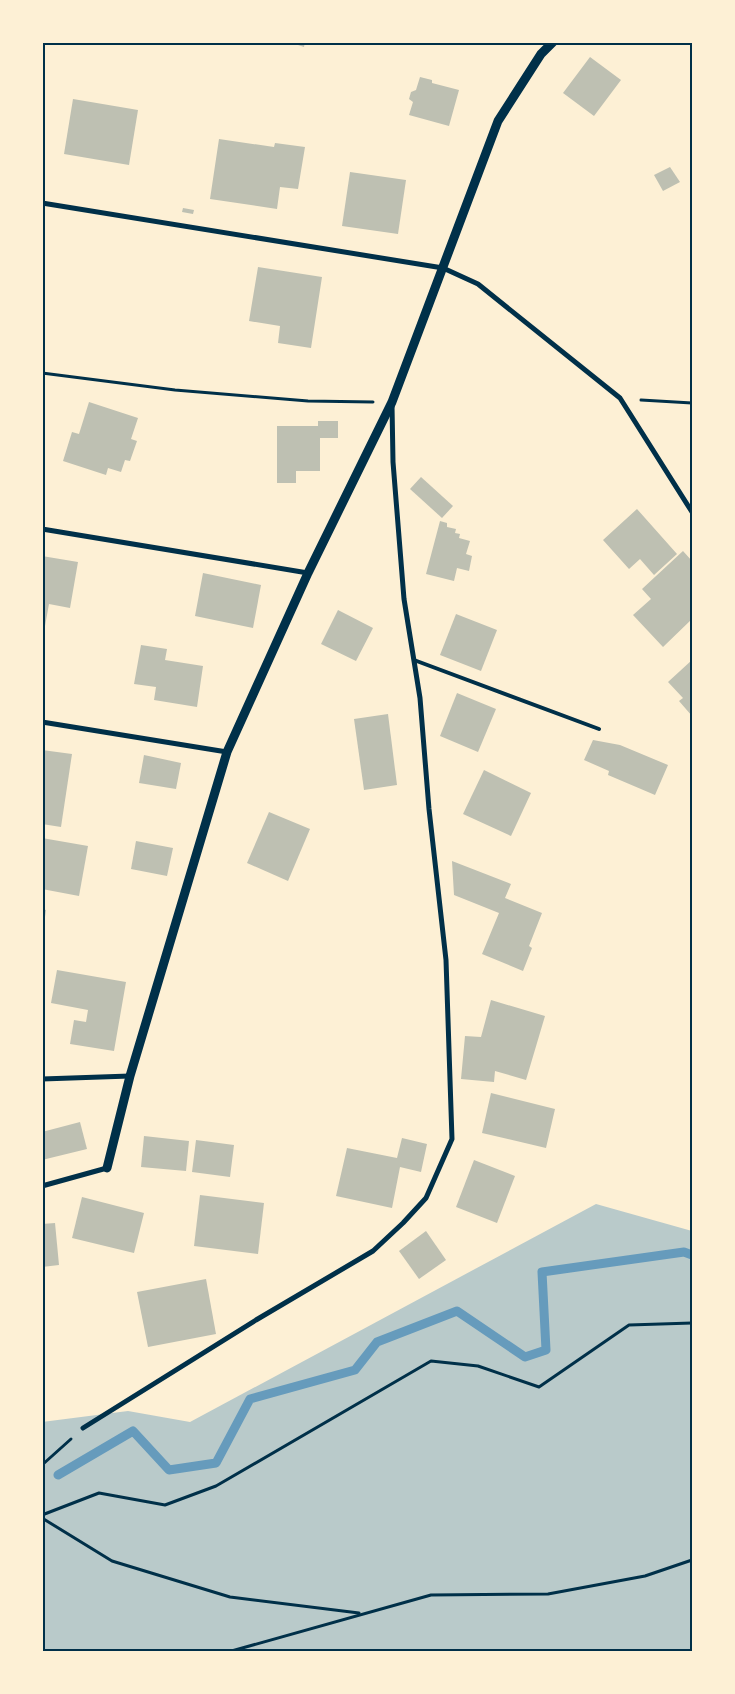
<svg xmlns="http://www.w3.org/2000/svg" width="735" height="1694" font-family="Mulish,sans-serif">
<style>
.green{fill:#b9caca}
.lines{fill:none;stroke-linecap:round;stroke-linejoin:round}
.stream{stroke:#669bbc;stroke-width:9}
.building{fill:#bec0b2}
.path{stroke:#003049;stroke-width:3}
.service{stroke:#003049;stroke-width:4}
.minor{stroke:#003049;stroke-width:5}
.tertiary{stroke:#003049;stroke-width:9}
.neatline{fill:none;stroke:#003049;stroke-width:2}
</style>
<rect width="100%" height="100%" fill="#fdf0d5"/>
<path class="green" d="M 596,1204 L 692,1231 L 692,1651 L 43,1651 L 42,1422 L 128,1411 L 190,1422 Z"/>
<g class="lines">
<path class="stream" d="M 58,1475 L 133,1431 L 169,1470 L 216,1463 L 250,1399 L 355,1370 L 377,1342 L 457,1311 L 525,1357 L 546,1350 L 542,1272 L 684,1252 L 692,1255"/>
</g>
<g class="building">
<path d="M 289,42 L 305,42 L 304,47 Z"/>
<path d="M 590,57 L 621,80 L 594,116 L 563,93 Z"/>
<path d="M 420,77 L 432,80 L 432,83 L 459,90 L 449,126 L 409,115 L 413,102 L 409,99 L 411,92 L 416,90 Z"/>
<path d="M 73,99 L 138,110 L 129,165 L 64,154 Z"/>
<path d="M 219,139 L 274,147 L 275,143 L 305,147 L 298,189 L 280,187 L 277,209 L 210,199 Z"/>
<path d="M 670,167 L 680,182 L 663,191 L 654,175 Z"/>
<path d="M 350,172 L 406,180 L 398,234 L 342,226 Z"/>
<path d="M 183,208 L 194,210 L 193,214 L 182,212 Z"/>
<path d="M 258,267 L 322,277 L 311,348 L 278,343 L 280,326 L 249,321 Z"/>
<path d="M 89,402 L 138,418 L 131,439 L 137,441 L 130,461 L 125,460 L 121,472 L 108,468 L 106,475 L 63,461 L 72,432 L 79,434 Z"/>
<path d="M 318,421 L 338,421 L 338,438 L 320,438 L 320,471 L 296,471 L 296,483 L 277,483 L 277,426 L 318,426 Z"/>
<path d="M 421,477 L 453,506 L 442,518 L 410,489 Z"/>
<path d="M 637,509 L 677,554 L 654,575 L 640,559 L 629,569 L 603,540 Z"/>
<path d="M 440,521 L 447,523 L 447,527 L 456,529 L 455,533 L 460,534 L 459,538 L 470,541 L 466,554 L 472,556 L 469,571 L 457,568 L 454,581 L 426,574 Z"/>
<path d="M 683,551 L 692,561 L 692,619 L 663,647 L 633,615 L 651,599 L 642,589 Z"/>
<path d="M 42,556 L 78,562 L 70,608 L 49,604 L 43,637 Z"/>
<path d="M 203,573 L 261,585 L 253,628 L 195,616 Z"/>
<path d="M 338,610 L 373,628 L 356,661 L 321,644 Z"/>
<path d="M 456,614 L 497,630 L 481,671 L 440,655 Z"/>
<path d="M 141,645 L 167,649 L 165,660 L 203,666 L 197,707 L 154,700 L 156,687 L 134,684 Z"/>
<path d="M 692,660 L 692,716 L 679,701 L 683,698 L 668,682 Z"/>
<path d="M 457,693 L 496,709 L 478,752 L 440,736 Z"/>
<path d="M 388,714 L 397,785 L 364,790 L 354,719 Z"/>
<path d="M 593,740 L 620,745 L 668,765 L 655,795 L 608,775 L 609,771 L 584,760 Z"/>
<path d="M 42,750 L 72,754 L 61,827 L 42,824 Z"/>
<path d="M 144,755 L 181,763 L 176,789 L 139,783 Z"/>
<path d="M 484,770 L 531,793 L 511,836 L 463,814 Z"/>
<path d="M 269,812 L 310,829 L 288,881 L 247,863 Z"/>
<path d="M 42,838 L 88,846 L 79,896 L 42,889 Z"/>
<path d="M 136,841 L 173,848 L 167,876 L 131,869 Z"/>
<path d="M 452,861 L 511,884 L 505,898 L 542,913 L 529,946 L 532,948 L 523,971 L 482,954 L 499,913 L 454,895 Z"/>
<path d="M 42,909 L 46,910 L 44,924 L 42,924 Z"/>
<path d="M 57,970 L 126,982 L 114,1051 L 70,1044 L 74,1020 L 86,1022 L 88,1010 L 51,1003 Z"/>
<path d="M 491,1000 L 545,1016 L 526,1080 L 495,1071 L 494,1082 L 461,1079 L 465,1036 L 481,1037 Z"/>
<path d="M 491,1093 L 555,1109 L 546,1148 L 482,1133 Z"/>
<path d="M 80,1122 L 87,1149 L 42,1160 L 42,1132 Z"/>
<path d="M 144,1136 L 189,1141 L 186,1171 L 141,1167 Z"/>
<path d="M 402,1138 L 427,1144 L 421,1172 L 400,1167 L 392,1208 L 336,1196 L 347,1148 L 397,1158 Z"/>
<path d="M 196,1140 L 234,1145 L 230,1177 L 192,1172 Z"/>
<path d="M 474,1160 L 515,1176 L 497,1223 L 456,1207 Z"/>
<path d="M 200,1195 L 264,1203 L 258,1254 L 194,1246 Z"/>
<path d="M 82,1197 L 144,1213 L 134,1253 L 72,1238 Z"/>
<path d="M 55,1223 L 59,1265 L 42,1267 L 42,1224 Z"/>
<path d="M 426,1231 L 446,1260 L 419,1279 L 399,1251 Z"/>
<path d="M 206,1279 L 216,1334 L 148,1347 L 137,1292 Z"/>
</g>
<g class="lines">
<g class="path">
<path d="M 42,373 L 175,390 L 308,401 L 373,402"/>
<path d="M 641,400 L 692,403"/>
<path d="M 42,1465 L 71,1439"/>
<path d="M 42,1515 L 99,1493 L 165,1505 L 216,1486 L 431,1361 L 478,1366 L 539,1387 L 629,1325 L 692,1323"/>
<path d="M 42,1518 L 112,1561 L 230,1597 L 359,1613"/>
<path d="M 228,1652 L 431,1595 L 548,1594 L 645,1576 L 692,1560"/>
</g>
<path class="service" d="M 414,660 L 599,729"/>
<g class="minor">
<path d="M 42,203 L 443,268 L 478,284 L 620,398 L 692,512"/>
<path d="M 42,529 L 308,573"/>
<path d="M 42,722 L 227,752"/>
<path d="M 42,1079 L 130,1076"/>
<path d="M 42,1186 L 107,1168"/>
<path d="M 83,1428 L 256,1320 L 373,1251 L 403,1223 L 426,1198 L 452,1139 L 446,960 L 429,809 L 420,698 L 404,599 L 393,462 L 392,405"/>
</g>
<path class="tertiary" d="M 107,1168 L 130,1076 L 227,752 L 308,573 L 392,402 L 498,121 L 541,54 L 553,42"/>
</g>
<rect width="735" height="1694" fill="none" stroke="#fdf0d5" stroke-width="88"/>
<rect x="44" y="44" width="647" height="1606" class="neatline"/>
</svg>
